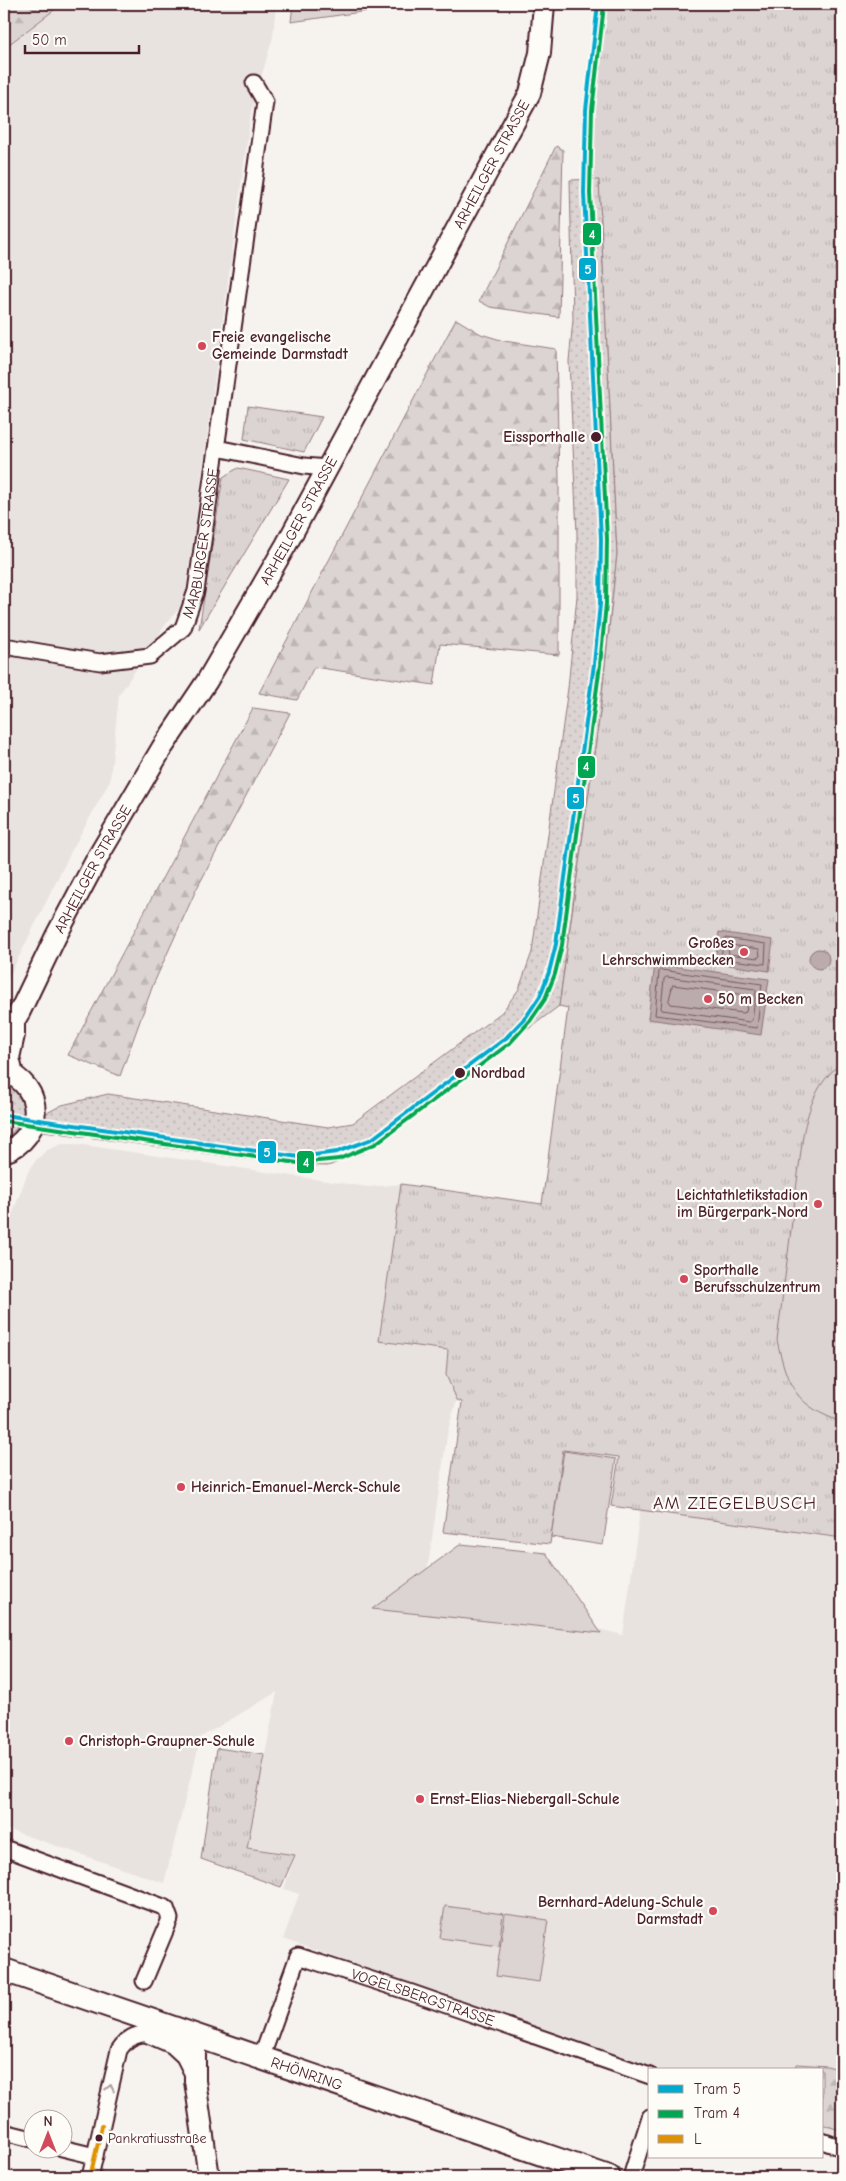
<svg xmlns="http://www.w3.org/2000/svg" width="846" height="2181" font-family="'Comic Neue',sans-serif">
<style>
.built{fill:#e9e3e0}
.grass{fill:url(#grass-dots);stroke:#937a7e}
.forest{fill:url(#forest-firs);stroke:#937a7e}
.park{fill:url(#park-tufts);stroke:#937a7e}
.garden{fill:#dcd4d2;stroke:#937a7e}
.water{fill:#bbabac;stroke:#8e7378}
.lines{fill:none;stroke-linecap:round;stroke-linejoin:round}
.shore{stroke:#77575f;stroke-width:1}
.minor-casing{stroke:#4a1f2b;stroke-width:19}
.tertiary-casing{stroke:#4a1f2b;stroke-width:24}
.secondary-casing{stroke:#4a1f2b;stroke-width:26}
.minor{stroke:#fdfcf7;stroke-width:15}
.tertiary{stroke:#fdfcf7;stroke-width:20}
.secondary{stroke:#fdfcf7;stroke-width:22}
.bus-1-casing{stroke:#fdfcf7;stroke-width:8}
.bus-1{stroke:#dd9206;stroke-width:4}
.tram-1-casing{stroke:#fdfcf7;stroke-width:8}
.tram-2-casing{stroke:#fdfcf7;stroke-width:8}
.tram-1{stroke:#00a9ce;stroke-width:4}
.tram-2{stroke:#00a651;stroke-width:4}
.oneway{stroke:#ac999b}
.poi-dot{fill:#d1495b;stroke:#fdfcf7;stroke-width:2}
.stop-dot{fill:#4a1f2b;stroke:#fdfcf7;stroke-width:2}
.labels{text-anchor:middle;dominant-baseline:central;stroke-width:4.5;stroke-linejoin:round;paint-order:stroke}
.bus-label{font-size:14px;fill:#4a1f2b;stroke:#fdfcf7;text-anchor:start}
.street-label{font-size:15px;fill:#4a1f2b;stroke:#fdfcf7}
.poi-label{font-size:15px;font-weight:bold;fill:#4a1f2b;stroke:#fdfcf7;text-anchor:start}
.stop-label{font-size:15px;font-weight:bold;fill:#4a1f2b;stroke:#fdfcf7;text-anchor:end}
.quarter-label{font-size:18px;letter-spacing:1px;fill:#4a1f2b;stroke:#fdfcf7}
.line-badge{stroke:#fdfcf7;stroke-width:2}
.badge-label{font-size:14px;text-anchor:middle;font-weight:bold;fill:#fff}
</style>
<defs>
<pattern id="grass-dots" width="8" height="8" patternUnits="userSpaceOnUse" patternTransform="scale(1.25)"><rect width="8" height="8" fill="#dcd4d2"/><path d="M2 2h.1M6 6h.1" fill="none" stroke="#beb6b4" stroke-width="1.8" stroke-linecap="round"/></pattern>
<pattern id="forest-firs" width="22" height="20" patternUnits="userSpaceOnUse" patternTransform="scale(1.25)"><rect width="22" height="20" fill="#dcd4d2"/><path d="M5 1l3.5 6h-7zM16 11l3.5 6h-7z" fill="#beb6b4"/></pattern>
<pattern id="park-tufts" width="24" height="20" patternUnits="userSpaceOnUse" patternTransform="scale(1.25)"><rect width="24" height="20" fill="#dcd4d2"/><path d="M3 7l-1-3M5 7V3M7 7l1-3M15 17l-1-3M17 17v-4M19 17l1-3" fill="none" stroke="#beb6b4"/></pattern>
</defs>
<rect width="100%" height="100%" fill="#f6f3ef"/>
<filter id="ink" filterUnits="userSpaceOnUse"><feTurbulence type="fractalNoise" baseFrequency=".02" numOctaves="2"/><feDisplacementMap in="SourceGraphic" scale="10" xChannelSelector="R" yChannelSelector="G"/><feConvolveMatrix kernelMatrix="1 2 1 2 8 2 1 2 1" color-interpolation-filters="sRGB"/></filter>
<g filter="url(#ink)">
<g class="built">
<path d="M 62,4 L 276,4 L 273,37 L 251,112 L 186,591 L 179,609 L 166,624 L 119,695 L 110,781 L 72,850 L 4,987 L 4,48 Z"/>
<path d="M 62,1144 L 77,1144 L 368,1187 L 401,1184 L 379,1341 L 448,1350 L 446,1375 L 457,1400 L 448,1430 L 425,1586 L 623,1635 L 640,1510 L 842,1538 L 842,2141 L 822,2134 L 822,2070 L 650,2070 L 400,1983 L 400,1980 L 283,1939 L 299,1894 L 284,1889 L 295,1855 L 247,1848 L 277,1692 L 201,1737 L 164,1883 L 4,1828 L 4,1236 L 28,1172 L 36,1160 L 47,1150 Z"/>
</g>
<g class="grass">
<path d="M 599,179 L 617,554 L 600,713 L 559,1006 L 363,1153 L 328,1166 L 289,1165 L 36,1130 L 43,1115 L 62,1105 L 108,1094 L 328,1127 L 353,1123 L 502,1012 L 519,989 L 532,952 L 568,688 L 577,596 L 577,533 L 569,361 L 573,320 L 570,180 Z"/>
<path d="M 4,1080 C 32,1095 30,1123 4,1138 Z"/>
<path d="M 840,1828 L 842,1831 L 842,1914 L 834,1914 Z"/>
</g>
<g class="forest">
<path d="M 4,4 L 62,4 L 4,48 Z"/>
<path d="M 556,146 L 563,150 L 559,317 L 490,307 L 479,301 Z"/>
<path d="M 456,319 L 481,334 L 504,341 L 556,349 L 559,479 L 559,655 L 440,644 L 434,685 L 314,667 L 297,700 L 259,693 Z"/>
<path d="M 253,708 L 290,713 L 196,890 L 153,985 L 120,1076 L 68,1055 Z"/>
<path d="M 796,2064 L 827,2066 L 842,2070 L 842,2131 L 822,2124 L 822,2070 L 795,2070 Z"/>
</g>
<g class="park">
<path d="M 603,4 L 842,4 L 842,1538 L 611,1506 L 619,1457 L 563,1450 L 550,1544 L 443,1532 L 462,1402 L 457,1400 L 446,1375 L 448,1350 L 379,1341 L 401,1184 L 542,1204 L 568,1008 L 559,1006 L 600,713 L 617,554 L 599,180 L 590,180 L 590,111 Z"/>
<path d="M 248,406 L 322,417 L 304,452 L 244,439 Z"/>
<path d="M 238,468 L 289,479 L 199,629 L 223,477 Z"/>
<path d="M 217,1748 L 265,1755 L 247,1848 L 295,1855 L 281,1887 L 201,1859 Z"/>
</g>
<g class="garden">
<path d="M 293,4 L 417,4 L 291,22 Z"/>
<path d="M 842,1063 L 842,1422 C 795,1406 787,1385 777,1340 L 803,1135 C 809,1107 817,1081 842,1063 Z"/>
<path d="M 564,1451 L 616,1459 L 603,1545 L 551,1537 Z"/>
<path d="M 461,1544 L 546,1553 L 601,1633 L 372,1609 Z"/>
<path d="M 445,1906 L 503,1914 L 499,1946 L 440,1938 Z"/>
<path d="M 505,1914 L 548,1920 L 539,1982 L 496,1976 Z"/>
</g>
<g class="water">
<path d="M 719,932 L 773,940 L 769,971 L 715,963 Z"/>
<circle cx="819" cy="959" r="10"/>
<path d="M 655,964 L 769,979 L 761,1035 L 648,1019 Z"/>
</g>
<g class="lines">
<g class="shore">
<path d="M 725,938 L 766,944 L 765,964 L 722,959 L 721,957 Z"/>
<path d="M 731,945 L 759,949 L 760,956 L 757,958 L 729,954 L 728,947 Z"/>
<path d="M 661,970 L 762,984 L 757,1028 L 655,1015 L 659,972 Z"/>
<path d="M 667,977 L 755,989 L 756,991 L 752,1020 L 749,1022 L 662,1010 L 661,1008 L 664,979 Z"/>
<path d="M 673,985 L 746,995 L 748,998 L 746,1012 L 743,1013 L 671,1004 L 669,1001 Z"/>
</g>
<defs>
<g id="minor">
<path d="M 217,448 L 304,466 L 327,468"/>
<path id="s1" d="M 4,646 L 100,662 L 150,656 L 183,628 L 196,591 L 265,102 L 254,83"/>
<path d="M 4,1848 L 166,1908 L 170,1919 L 144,1981"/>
<path id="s2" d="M 261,2059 L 298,1956 L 412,1993 L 650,2076"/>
<path d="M 4,2132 L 32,2139"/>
<path d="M 822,2141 L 842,2148"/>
<path d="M 62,2148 L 95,2156"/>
<path d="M 90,2177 L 119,2050 C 127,2038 135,2034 150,2033"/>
<path d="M 631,2177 L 650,2117"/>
</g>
<g id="tertiary">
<path id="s3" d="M 4,1029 L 14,1021 L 20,1011 L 56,936 L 99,855 L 162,748 L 207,681 L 286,545 L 517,117 L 530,93 L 540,53 L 544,4"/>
<path d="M 4,1071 C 45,1086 45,1137 4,1152"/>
<path d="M 13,1075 L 9,1058 L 14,1035 L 14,1021"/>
<path d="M 150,2033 L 173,2043 L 186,2055 L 194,2071"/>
<path d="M 195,2036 L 195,2081 L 209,2177"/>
</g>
<g id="secondary">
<path id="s4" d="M 4,1970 L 609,2177"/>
</g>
</defs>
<use href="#minor" class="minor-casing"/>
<use href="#tertiary" class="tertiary-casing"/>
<use href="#secondary" class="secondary-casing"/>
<use href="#minor" class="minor"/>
<use href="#tertiary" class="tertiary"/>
<use href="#secondary" class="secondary"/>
<defs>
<path id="bus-1" d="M 90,2177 L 102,2126"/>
</defs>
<use href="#bus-1" class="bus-1-casing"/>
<use href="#bus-1" class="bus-1"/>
<defs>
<path id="tram-1" d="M 4,1115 L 299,1157 L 337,1152 L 372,1139 L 506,1038 L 526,1017 L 540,996 L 549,972 L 556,944 L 594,664 L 600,604 L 601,539 L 584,193 L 586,110 L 598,4"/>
<path id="tram-2" d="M 4,1121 L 298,1163 L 339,1159 L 375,1144 L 510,1043 L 530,1021 L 545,999 L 555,974 L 562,945 L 600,665 L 606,604 L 607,539 L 590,193 L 592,110 L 604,5"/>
</defs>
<use href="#tram-1" class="tram-1-casing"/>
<use href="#tram-2" class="tram-2-casing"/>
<use href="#tram-1" class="tram-1"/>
<use href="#tram-2" class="tram-2"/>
</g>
<defs><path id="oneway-chevron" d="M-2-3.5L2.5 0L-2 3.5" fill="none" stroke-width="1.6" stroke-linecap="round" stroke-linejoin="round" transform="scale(1.25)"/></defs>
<use class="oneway" href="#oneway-chevron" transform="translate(110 2088) rotate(-78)"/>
</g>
<g class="poi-dot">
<circle cx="202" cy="346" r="5"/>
<circle cx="744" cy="952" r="5"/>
<circle cx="708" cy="999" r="5"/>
<circle cx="818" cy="1204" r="5"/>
<circle cx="684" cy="1279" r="5"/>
<circle cx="181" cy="1487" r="5"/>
<circle cx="69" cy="1741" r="5"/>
<circle cx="420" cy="1799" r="5"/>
<circle cx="713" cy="1911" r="5"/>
</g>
<g class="stop-dot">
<circle cx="596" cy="437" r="6"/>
<circle cx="460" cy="1073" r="6"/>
<circle cx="99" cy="2138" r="4.5"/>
</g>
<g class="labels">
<g class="bus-label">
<text x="108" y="2138">Pankratiusstraße</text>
</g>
<g class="street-label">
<text stroke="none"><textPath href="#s3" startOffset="994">ARHEILGER STRASSE</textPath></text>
<text stroke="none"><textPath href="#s3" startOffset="589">ARHEILGER STRASSE</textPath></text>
<text stroke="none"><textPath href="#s1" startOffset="278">MARBURGER STRASSE</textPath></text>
<text stroke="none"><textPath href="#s3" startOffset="184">ARHEILGER STRASSE</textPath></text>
<text stroke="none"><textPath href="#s2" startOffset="241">VOGELSBERGSTRASSE</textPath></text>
<text stroke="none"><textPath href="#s4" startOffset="320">RHÖNRING</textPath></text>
</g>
<g class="poi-label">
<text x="212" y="337">Freie evangelische<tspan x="212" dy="17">Gemeinde Darmstadt</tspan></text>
<text x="734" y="943" text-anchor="end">Großes<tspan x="734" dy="17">Lehrschwimmbecken</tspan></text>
<text x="718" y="999">50 m Becken</text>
<text x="808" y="1195" text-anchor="end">Leichtathletikstadion<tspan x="808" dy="17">im Bürgerpark-Nord</tspan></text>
<text x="694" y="1270">Sporthalle<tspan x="694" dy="17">Berufsschulzentrum</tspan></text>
<text x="191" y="1487">Heinrich-Emanuel-Merck-Schule</text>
<text x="79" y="1741">Christoph-Graupner-Schule</text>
<text x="430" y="1799">Ernst-Elias-Niebergall-Schule</text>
<text x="703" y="1902" text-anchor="end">Bernhard-Adelung-Schule<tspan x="703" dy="17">Darmstadt</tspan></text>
</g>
<g class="stop-label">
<text x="585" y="437">Eissporthalle</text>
<text x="471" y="1073" text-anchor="start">Nordbad</text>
</g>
<g class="quarter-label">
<text x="735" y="1503">AM ZIEGELBUSCH</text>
</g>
</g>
<g class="line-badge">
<rect x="582" y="222" width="20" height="24" rx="5" fill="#00a651"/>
<rect x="578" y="257" width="19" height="24" rx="5" fill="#00a9ce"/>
<rect x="577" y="755" width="19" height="24" rx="5" fill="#00a651"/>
<rect x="566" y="786" width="19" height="24" rx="5" fill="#00a9ce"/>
<rect x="257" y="1140" width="20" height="24" rx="5" fill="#00a9ce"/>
<rect x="296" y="1150" width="19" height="24" rx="5" fill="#00a651"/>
</g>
<g class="badge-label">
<text x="592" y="239">4</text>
<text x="588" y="274">5</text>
<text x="586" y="771">4</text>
<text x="576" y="803">5</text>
<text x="267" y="1157">5</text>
<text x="306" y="1167">4</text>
</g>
<rect width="846" height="2181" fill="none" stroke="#fdfcf7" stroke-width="20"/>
<rect x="10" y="10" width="826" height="2161" fill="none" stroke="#4a1f2b" stroke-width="2" filter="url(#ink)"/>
<rect x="648" y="2068" width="175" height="90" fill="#fdfcf7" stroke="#b5a4a5"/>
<rect x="658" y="2085" width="25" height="8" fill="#00a9ce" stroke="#b5a4a5"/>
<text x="694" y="2094" font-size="15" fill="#4a1f2b">Tram 5</text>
<rect x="658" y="2110" width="25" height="8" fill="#00a651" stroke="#b5a4a5"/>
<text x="694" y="2118" font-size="15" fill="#4a1f2b">Tram 4</text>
<rect x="658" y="2135" width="25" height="8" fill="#dd9206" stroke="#b5a4a5"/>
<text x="694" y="2144" font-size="15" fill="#4a1f2b">L</text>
<g transform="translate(48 2134)"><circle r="24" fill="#fdfcf7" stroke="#b5a4a5"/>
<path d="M0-4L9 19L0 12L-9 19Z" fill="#d1495b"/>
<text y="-8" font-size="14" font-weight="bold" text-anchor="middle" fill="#4a1f2b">N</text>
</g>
<path d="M25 45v8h114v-8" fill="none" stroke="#4a1f2b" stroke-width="2.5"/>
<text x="32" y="45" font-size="15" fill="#4a1f2b" stroke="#fdfcf7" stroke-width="4" paint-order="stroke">50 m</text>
</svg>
